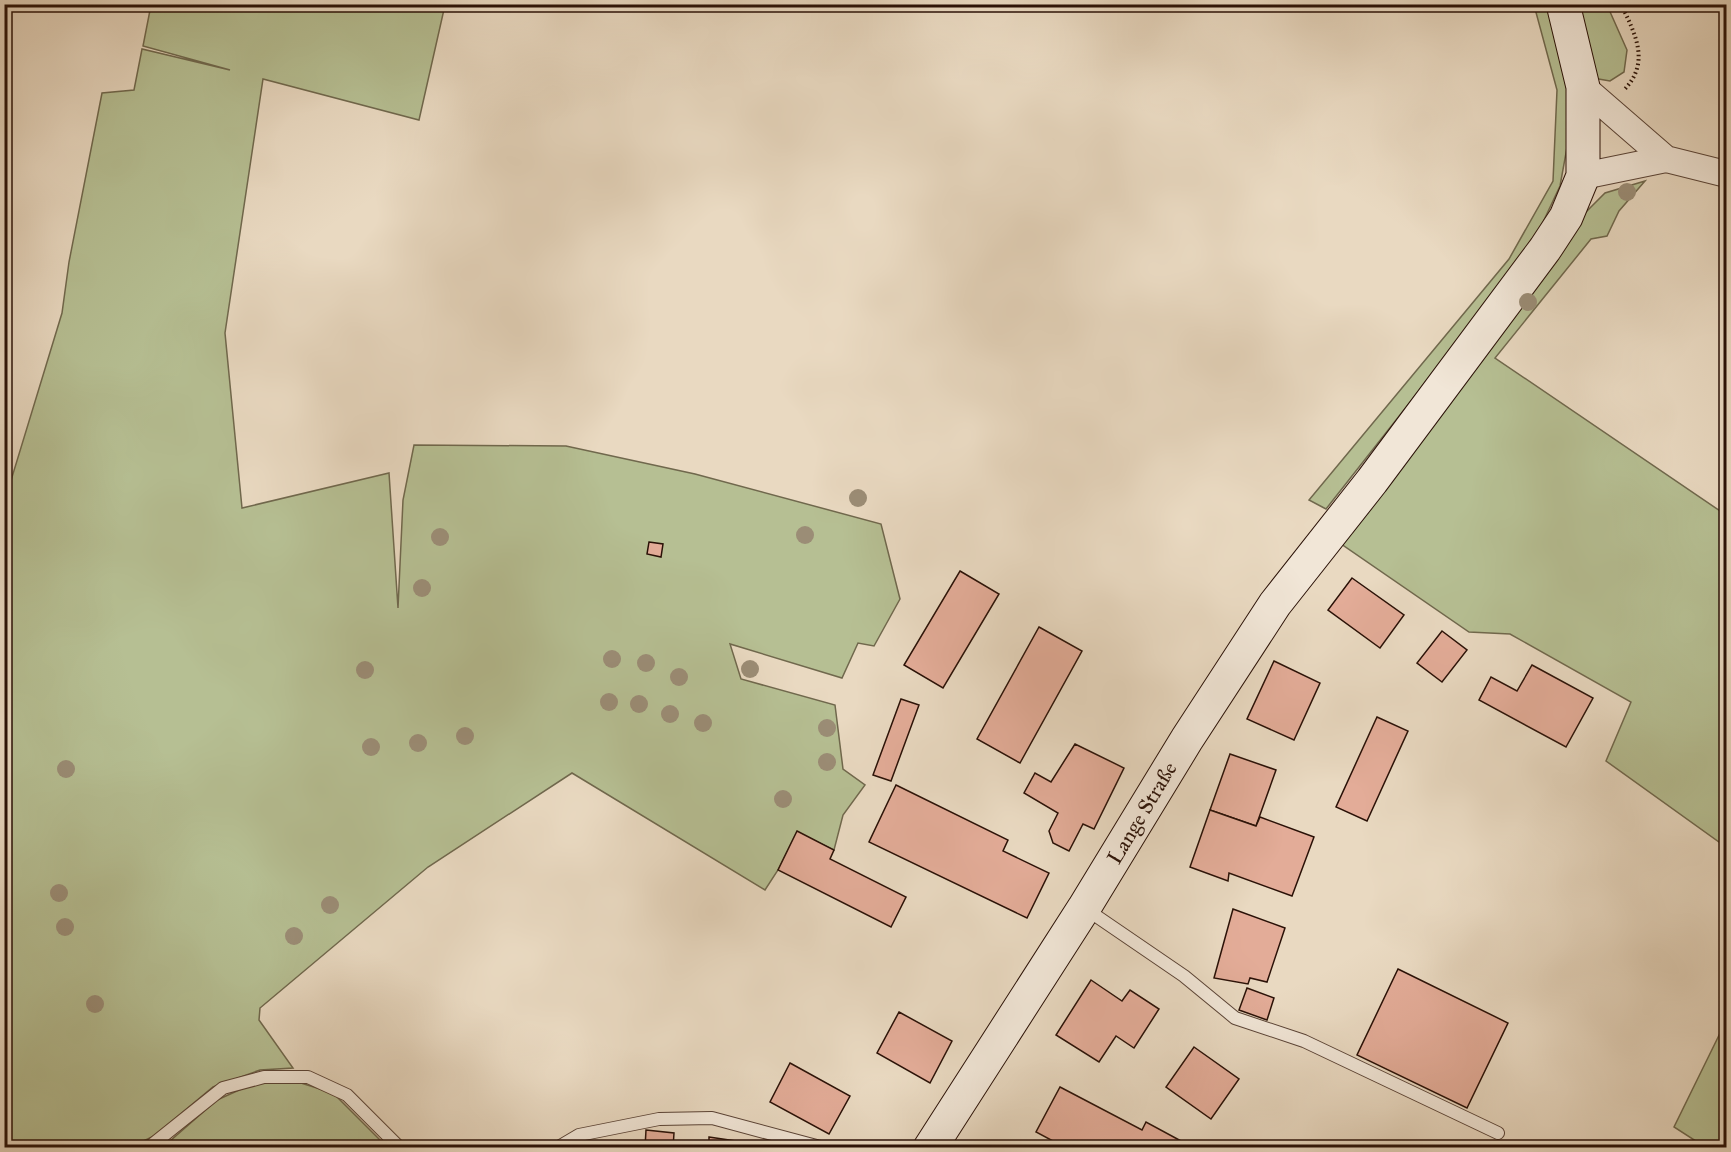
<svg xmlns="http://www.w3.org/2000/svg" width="1731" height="1152" font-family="'IM FELL Great Primer',serif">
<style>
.green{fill:#b6bf93;stroke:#70684d;stroke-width:1.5}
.building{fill:#e3ac98;stroke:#2a1107;stroke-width:1.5}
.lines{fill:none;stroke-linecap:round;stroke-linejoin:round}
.service-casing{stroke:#5a4336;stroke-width:14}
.minor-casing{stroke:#5a4336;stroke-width:28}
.secondary-casing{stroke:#2a1107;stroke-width:35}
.path{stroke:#2a1107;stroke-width:4;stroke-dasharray:1.5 3;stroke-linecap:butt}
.service{stroke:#f1e6d7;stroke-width:12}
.minor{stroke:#f1e6d7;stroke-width:26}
.secondary{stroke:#f1e6d7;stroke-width:33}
.tree{fill:#9b8d76}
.labels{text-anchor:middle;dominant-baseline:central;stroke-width:4.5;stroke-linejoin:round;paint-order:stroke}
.street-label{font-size:21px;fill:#2a1107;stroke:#f1e6d7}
</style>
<rect width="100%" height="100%" fill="#e9d9c1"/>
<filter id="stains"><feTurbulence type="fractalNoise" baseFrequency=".00333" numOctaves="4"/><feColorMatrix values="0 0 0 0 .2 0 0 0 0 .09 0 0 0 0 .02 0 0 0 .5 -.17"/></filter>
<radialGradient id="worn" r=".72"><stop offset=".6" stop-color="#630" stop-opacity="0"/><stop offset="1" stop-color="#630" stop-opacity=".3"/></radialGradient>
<g class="green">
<path d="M 151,5 L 445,5 L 419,120 L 263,79 L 225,333 L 242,508 L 389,473 L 398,608 L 403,500 L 414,445 L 566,446 L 695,474 L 881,524 L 900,599 L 874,646 L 858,643 L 842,678 L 730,644 L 741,679 L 835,705 L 843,769 L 865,785 L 843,815 L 834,850 L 797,832 L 778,870 L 765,890 L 572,773 L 428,867 L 260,1008 L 259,1020 L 293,1068 L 260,1070 L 213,1087 L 154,1136 L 131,1147 L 5,1148 L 5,500 L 62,313 L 69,262 L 102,93 L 134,90 L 142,49 L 230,70 L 143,46 Z"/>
<path d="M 1534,5 L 1548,5 L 1567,90 L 1570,131 L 1560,186 L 1536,237 L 1507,279 L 1326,509 L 1309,500 L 1509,259 L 1553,181 L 1557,90 Z"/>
<path d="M 1570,5 L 1607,5 L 1627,50 L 1624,72 L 1610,81 L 1593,78 Z"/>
<path d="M 1645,181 L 1619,211 L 1607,236 L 1591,239 L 1495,358 L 1726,515 L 1726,847 L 1606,761 L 1631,702 L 1510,634 L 1469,632 L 1334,539 L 1578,220 L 1605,193 Z"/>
<path d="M 1726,1021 L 1726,1147 L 1705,1147 L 1674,1127 Z"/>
<path d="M 257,1082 L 301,1083 L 333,1093 L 387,1147 L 162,1148 L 217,1100 Z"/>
</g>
<g class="building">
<path d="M 649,542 L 663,544 L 661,557 L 647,554 Z"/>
<path d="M 960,571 L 999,594 L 943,688 L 904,665 Z"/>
<path d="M 1352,578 L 1404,615 L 1380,648 L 1328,610 Z"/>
<path d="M 1039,627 L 1082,651 L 1020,763 L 977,739 Z"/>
<path d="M 1442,631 L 1467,650 L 1442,682 L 1417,663 Z"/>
<path d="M 1274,661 L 1320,683 L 1294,740 L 1247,719 Z"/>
<path d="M 1532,665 L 1593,698 L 1566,747 L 1479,700 L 1491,677 L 1517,691 Z"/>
<path d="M 901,699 L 919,705 L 891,781 L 873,775 Z"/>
<path d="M 1377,717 L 1408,731 L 1367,821 L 1336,807 Z"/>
<path d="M 1075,744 L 1124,768 L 1094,829 L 1083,824 L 1069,851 L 1053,843 L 1049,831 L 1058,813 L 1024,793 L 1035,773 L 1051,782 Z"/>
<path d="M 1230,754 L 1276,770 L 1256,826 L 1210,810 Z"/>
<path d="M 896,785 L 1008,840 L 1003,851 L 1049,873 L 1027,918 L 869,842 Z"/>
<path d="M 1210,810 L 1256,826 L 1260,817 L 1314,837 L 1292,896 L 1229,873 L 1228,881 L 1190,867 Z"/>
<path d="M 797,831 L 834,850 L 830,859 L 906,897 L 891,927 L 778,870 Z"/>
<path d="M 1233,909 L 1285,928 L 1267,982 L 1250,978 L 1248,984 L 1214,978 Z"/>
<path d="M 1398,969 L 1508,1023 L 1467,1108 L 1357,1055 Z"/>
<path d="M 1091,980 L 1122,1001 L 1130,990 L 1159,1009 L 1134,1048 L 1116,1036 L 1099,1062 L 1056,1035 Z"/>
<path d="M 1247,988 L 1274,998 L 1267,1020 L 1239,1010 Z"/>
<path d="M 899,1012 L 952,1041 L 930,1083 L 877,1053 Z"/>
<path d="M 1194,1047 L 1239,1079 L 1211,1119 L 1166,1087 Z"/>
<path d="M 790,1063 L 850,1096 L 829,1134 L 770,1102 Z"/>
<path d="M 1060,1087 L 1142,1130 L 1146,1122 L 1194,1148 L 1066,1148 L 1036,1132 Z"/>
<path d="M 646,1130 L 674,1133 L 673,1148 L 645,1148 Z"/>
<path d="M 709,1137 L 742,1142 L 741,1148 L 695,1148 L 696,1141 L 709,1143 Z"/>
</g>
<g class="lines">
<defs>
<g id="service">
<path d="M 1086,909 L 1184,976 L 1235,1018 L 1304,1041 L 1498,1133"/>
<path d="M 148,1148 L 223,1088 L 264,1077 L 308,1077 L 347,1095 L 400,1148"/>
<path d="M 557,1148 L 579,1135 L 659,1119 L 712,1118 L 824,1148"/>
</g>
<g id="minor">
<path d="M 1583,87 L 1666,159 L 1726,174"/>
<path d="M 1583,176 L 1666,159"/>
</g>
<path id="secondary" d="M 930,1148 L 1084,908 L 1187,739 L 1275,604 L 1372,481 L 1545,249 L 1566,217 L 1583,176 L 1583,87 L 1563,4"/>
</defs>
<use href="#service" class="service-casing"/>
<use href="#minor" class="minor-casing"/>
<use href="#secondary" class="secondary-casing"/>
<path class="path" d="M 1621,4 C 1635,34 1651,62 1624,90"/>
<use href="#service" class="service"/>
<use href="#minor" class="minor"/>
<use href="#secondary" class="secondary"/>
</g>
<g class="tree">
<circle cx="1627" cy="192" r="9"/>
<circle cx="1528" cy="302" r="9"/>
<circle cx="858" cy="498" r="9"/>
<circle cx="805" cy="535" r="9"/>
<circle cx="440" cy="537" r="9"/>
<circle cx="422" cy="588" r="9"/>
<circle cx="612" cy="659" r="9"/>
<circle cx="646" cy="663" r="9"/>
<circle cx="750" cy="669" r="9"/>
<circle cx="365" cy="670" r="9"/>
<circle cx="679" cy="677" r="9"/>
<circle cx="609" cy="702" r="9"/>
<circle cx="639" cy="704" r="9"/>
<circle cx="670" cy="714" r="9"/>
<circle cx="703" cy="723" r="9"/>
<circle cx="827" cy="728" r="9"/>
<circle cx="465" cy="736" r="9"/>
<circle cx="418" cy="743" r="9"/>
<circle cx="371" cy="747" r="9"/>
<circle cx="827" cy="762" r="9"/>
<circle cx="66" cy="769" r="9"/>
<circle cx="783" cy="799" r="9"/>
<circle cx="59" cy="893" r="9"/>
<circle cx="330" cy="905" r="9"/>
<circle cx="65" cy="927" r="9"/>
<circle cx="294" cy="936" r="9"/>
<circle cx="95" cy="1004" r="9"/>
</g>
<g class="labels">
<g class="street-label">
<text transform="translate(1142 813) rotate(-59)">Lange Straße</text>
</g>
</g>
<rect width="1731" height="1152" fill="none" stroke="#e9d9c1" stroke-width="24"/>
<rect x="6" y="6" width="1719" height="1140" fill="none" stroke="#2a1107" stroke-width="3"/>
<rect x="12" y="12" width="1707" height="1128" fill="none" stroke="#2a1107" stroke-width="1.5"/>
<rect width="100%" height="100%" filter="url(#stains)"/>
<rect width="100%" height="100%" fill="url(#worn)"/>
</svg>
